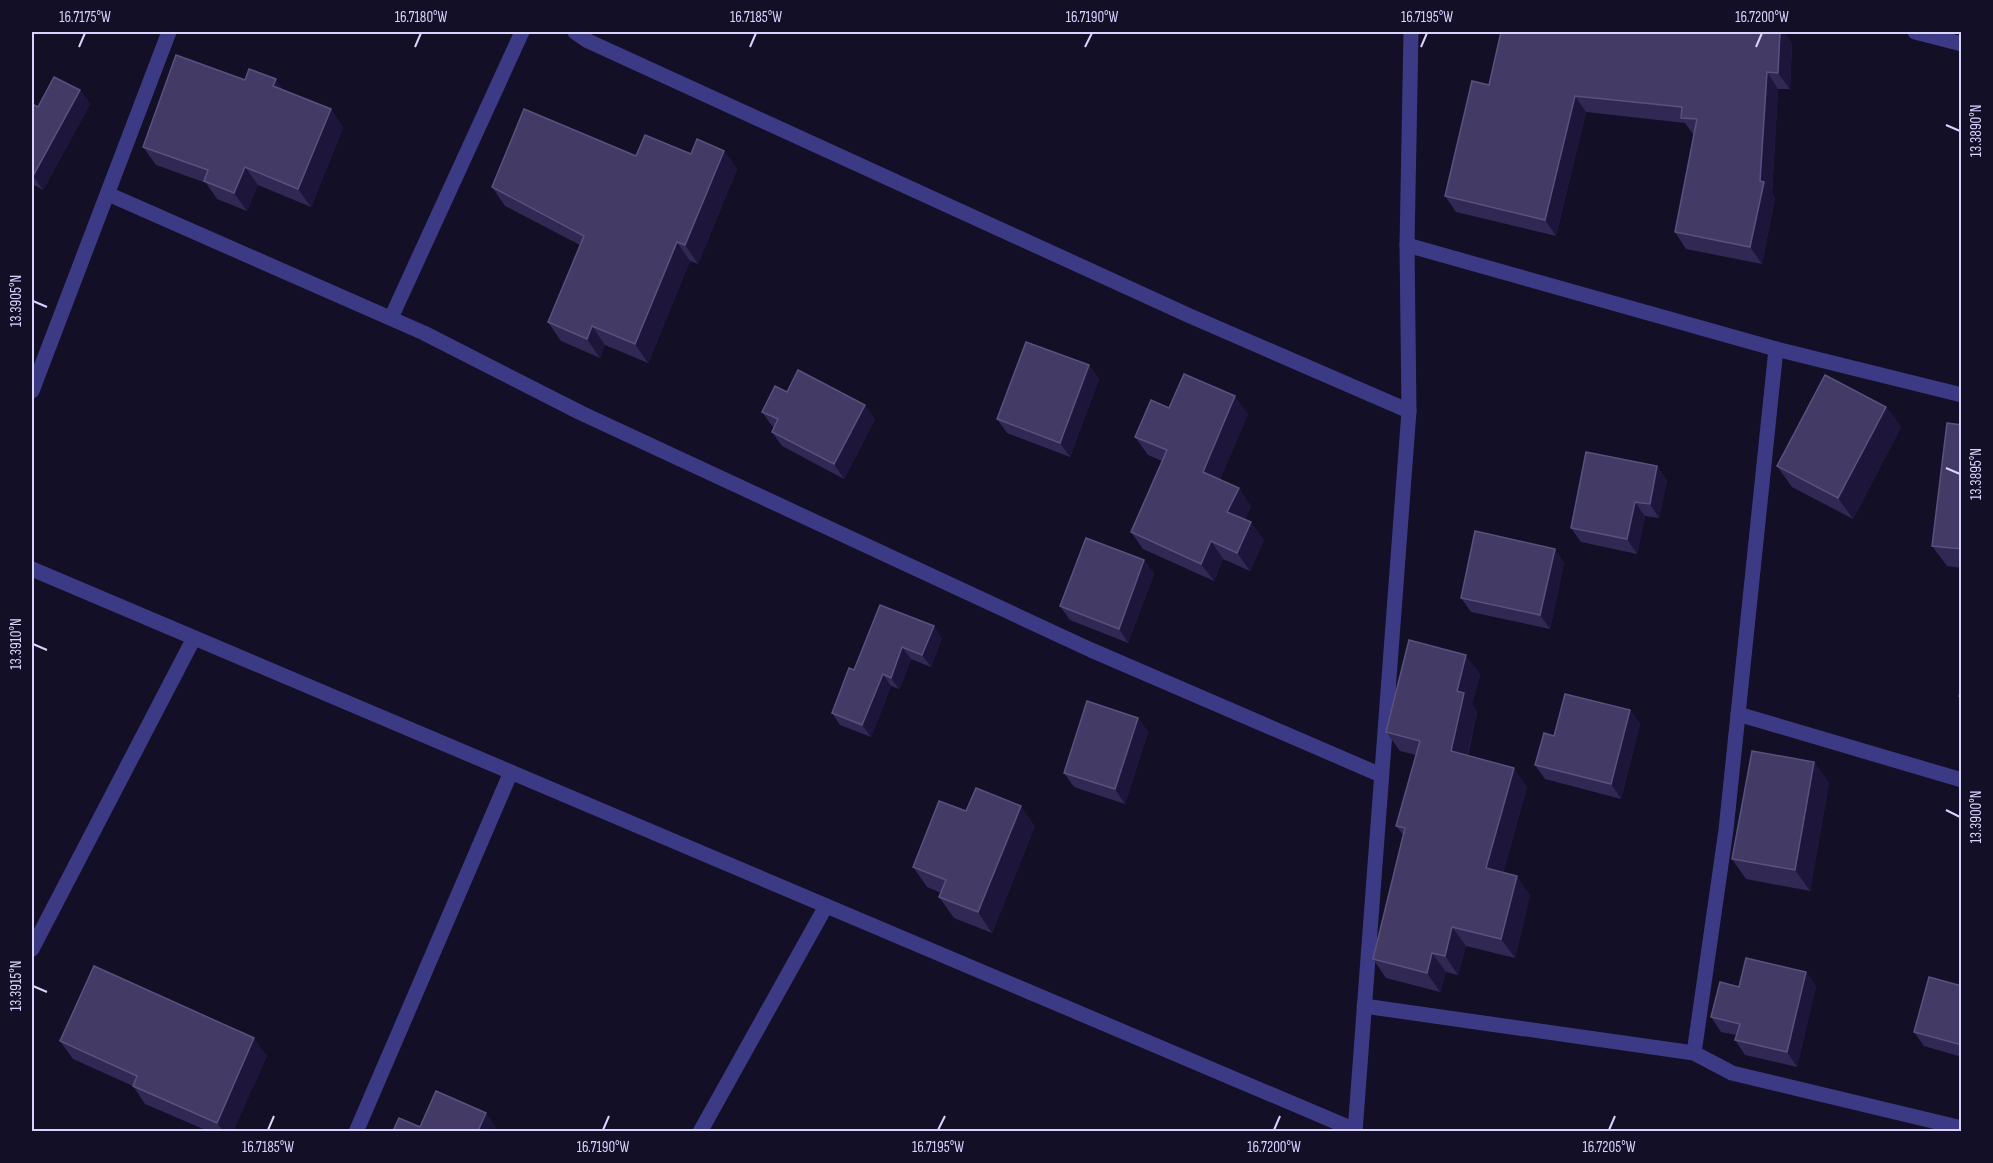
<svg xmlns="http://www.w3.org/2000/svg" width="1993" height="1163" font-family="'Sofia Sans Condensed',sans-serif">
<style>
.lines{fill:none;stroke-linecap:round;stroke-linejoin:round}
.minor{stroke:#3d3a85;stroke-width:15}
.wall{fill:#312854}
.shaded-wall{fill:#1d163a}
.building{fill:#433a66;stroke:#5a527e;stroke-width:1.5}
.ticks{fill:none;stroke:#d9d4ff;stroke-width:2}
.neatline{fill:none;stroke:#d9d4ff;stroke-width:2}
.ticks-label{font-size:15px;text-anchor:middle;fill:#d9d4ff}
</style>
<rect width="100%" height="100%" fill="#130f26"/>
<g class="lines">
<g class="minor">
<path d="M 575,32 L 588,41 L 1190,316 L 1409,411"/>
<path d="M 1915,32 L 1962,44"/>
<path d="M 108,194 L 424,333 L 581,413 L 1091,650 L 1381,775"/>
<path d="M 1407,245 L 1776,349 L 1962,395"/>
<path d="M 391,318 L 522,32"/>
<path d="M 32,391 L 169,32"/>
<path d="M 32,569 L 1355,1130"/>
<path d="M 1738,714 L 1962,780"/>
<path d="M 32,949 L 194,638"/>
<path d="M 1364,1006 L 1694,1053 L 1732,1073 L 1962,1128"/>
<path d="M 1694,1053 L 1726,830 L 1776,349"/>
<path d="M 356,1132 L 511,772"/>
<path d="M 700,1132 L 826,906"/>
<path d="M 1355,1132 L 1409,411 L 1407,245 L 1411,32"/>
</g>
</g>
<g class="wall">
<path d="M 1501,32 L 1784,32 L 1792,44 L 1790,89 L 1778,89 L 1772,193 L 1775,198 L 1762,264 L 1686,249 L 1675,232 L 1694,135 L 1693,134 L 1685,123 L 1586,112 L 1556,236 L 1456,212 L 1445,196 L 1489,85 Z"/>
<path d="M 245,80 L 284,90 L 331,109 L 343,128 L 311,207 L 258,185 L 247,211 L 217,199 L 206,183 L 156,165 L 143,147 Z"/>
<path d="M 80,90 L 90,104 L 43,190 L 32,184 L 32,104 L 38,107 Z"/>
<path d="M 724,151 L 737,169 L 698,264 L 690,261 L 648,363 L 605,345 L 600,358 L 561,341 L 548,322 L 580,245 L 505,206 L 492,187 L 636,156 L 691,154 Z"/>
<path d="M 1089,365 L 1099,379 L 1070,457 L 1007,433 L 997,419 Z"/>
<path d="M 787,392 L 875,419 L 844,479 L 782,446 L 772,432 L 774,427 L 772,426 L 762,412 Z"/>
<path d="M 1886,407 L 1901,427 L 1853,519 L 1792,487 L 1777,466 Z"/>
<path d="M 1169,408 L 1248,414 L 1220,479 L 1251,506 L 1245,519 L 1264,540 L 1250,571 L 1223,559 L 1214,581 L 1143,549 L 1131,532 L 1162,461 L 1148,455 L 1135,437 Z"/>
<path d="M 1962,425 L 1962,568 L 1947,566 L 1932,546 Z"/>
<path d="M 1657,466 L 1667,481 L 1659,518 L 1645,516 L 1637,554 L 1581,542 L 1571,528 Z"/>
<path d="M 1555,549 L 1564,563 L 1550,629 L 1471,612 L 1461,598 Z"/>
<path d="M 1144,560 L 1154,574 L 1128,643 L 1070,620 L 1060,606 Z"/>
<path d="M 880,605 L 942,638 L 931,667 L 911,659 L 899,689 L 891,686 L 871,737 L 840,725 L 832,713 L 854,670 Z"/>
<path d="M 1480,674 L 1472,704 L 1477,712 L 1468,755 L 1527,787 L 1503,873 L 1530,895 L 1515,958 L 1466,946 L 1458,975 L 1446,972 L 1440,992 L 1386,978 L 1373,959 L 1404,836 L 1396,826 L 1416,755 L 1400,751 L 1386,732 Z"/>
<path d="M 1630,710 L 1640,724 L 1621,799 L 1545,779 L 1535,765 L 1554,736 Z"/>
<path d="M 1138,718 L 1148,732 L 1125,804 L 1074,787 L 1064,773 Z"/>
<path d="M 1814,762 L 1829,783 L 1810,891 L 1746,879 L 1732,859 Z"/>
<path d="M 966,811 L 1035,826 L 992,933 L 954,918 L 939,897 L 941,893 L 927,887 L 913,867 Z"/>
<path d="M 1806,972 L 1816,986 L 1797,1067 L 1745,1055 L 1735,1040 L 1737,1035 L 1721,1032 L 1711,1017 L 1739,987 Z"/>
<path d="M 1962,986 L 1962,1057 L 1924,1046 L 1914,1032 Z"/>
<path d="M 60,1041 L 267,1056 L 233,1131 L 208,1131 L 145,1104 L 133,1086 L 73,1059 Z"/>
</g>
<g class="shaded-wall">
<path d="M 1780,32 L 1784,32 L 1792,44 L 1790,89 L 1778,73 Z"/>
<path d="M 1767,72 L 1778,89 L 1772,193 L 1775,198 L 1762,264 L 1750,247 L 1760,181 Z"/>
<path d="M 276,79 L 288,97 L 273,86 Z"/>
<path d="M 80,90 L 90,104 L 43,190 L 33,176 Z"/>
<path d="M 1575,96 L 1586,112 L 1556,236 L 1545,220 Z"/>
<path d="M 331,109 L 343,128 L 311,207 L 298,189 Z"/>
<path d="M 724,151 L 737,169 L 698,264 L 685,245 Z"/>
<path d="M 245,167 L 258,185 L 247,211 L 234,193 Z"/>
<path d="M 677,242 L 690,261 L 648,363 L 635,344 Z"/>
<path d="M 592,326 L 605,345 L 600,358 L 587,339 Z"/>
<path d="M 1089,365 L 1099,379 L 1070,457 L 1060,443 Z"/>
<path d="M 1235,396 L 1248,414 L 1216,490 L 1203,472 Z"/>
<path d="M 865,405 L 875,419 L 844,479 L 834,464 Z"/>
<path d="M 1886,407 L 1901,427 L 1853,519 L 1838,498 Z"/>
<path d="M 1657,466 L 1667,481 L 1659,518 L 1650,504 Z"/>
<path d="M 1239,488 L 1251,506 L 1240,530 L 1227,512 Z"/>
<path d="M 1635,502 L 1645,516 L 1637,554 L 1627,539 Z"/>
<path d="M 1251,522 L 1264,540 L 1250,571 L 1237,553 Z"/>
<path d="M 1211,541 L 1223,559 L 1214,581 L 1201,564 Z"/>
<path d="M 1555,549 L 1564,563 L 1550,629 L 1540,615 Z"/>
<path d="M 1144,560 L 1154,574 L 1128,643 L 1119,629 Z"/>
<path d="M 934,626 L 942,638 L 931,667 L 922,655 Z"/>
<path d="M 902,647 L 911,659 L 899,689 L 891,678 Z"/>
<path d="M 1466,655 L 1480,674 L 1472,704 L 1477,712 L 1464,770 L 1451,751 L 1457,691 Z"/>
<path d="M 883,674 L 891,686 L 871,737 L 862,725 Z"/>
<path d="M 1630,710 L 1640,724 L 1621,799 L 1611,784 Z"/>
<path d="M 1138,718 L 1148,732 L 1125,804 L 1115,789 Z"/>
<path d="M 1814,762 L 1829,783 L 1810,891 L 1795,870 Z"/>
<path d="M 1514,768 L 1527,787 L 1499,887 L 1486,868 Z"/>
<path d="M 1021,806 L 1035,826 L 992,933 L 978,912 Z"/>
<path d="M 1517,876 L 1530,895 L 1515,958 L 1501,939 Z"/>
<path d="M 1452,927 L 1466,946 L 1458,975 L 1445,956 Z"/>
<path d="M 1432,953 L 1446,972 L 1440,992 L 1427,973 Z"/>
<path d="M 1806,972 L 1816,986 L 1797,1067 L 1787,1052 Z"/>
<path d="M 254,1038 L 267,1056 L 233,1131 L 223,1131 L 217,1123 Z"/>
<path d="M 486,1113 L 496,1127 L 495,1131 L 478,1131 Z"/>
</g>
<g class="building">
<path d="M 1501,32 L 1780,32 L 1778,73 L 1767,72 L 1760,181 L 1764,182 L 1750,247 L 1675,232 L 1697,119 L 1681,118 L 1682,107 L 1575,96 L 1545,220 L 1445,196 L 1472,81 L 1489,85 Z"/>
<path d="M 176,55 L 245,80 L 249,69 L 276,79 L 273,86 L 331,109 L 298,189 L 245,167 L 234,193 L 204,181 L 208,170 L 143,147 Z"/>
<path d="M 54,77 L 80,90 L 33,176 L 32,176 L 32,104 L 38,107 Z"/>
<path d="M 524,109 L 636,156 L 645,135 L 691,154 L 697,139 L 724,151 L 685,245 L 677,242 L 635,344 L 592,326 L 587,339 L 548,322 L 584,236 L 492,187 Z"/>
<path d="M 1026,342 L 1089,365 L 1060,443 L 997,419 Z"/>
<path d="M 798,370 L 865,405 L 834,464 L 772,432 L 778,419 L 762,412 L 775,386 L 787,392 Z"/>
<path d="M 1184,374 L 1235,396 L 1203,472 L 1239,488 L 1227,512 L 1251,522 L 1237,553 L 1211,541 L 1201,564 L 1131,532 L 1167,450 L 1135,437 L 1151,400 L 1169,408 Z"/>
<path d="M 1825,375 L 1886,407 L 1838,498 L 1777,466 Z"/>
<path d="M 1947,423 L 1962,425 L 1962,549 L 1932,546 Z"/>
<path d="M 1586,452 L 1657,466 L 1650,504 L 1635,502 L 1627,539 L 1571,528 Z"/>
<path d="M 1475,531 L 1555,549 L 1540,615 L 1461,598 Z"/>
<path d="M 1086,538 L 1144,560 L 1119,629 L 1060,606 Z"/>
<path d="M 880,605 L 934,626 L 922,655 L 902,647 L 891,678 L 883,674 L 862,725 L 832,713 L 849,668 L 854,670 Z"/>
<path d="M 1409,640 L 1466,655 L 1457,691 L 1464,693 L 1451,751 L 1514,768 L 1486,868 L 1517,876 L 1501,939 L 1452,927 L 1445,956 L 1432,953 L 1427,973 L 1373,959 L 1405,828 L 1396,826 L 1420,741 L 1386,732 Z"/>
<path d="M 1962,687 L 1962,696 L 1959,696 Z"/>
<path d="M 1565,694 L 1630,710 L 1611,784 L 1535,765 L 1544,733 L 1554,736 Z"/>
<path d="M 1087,701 L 1138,718 L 1115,789 L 1064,773 Z"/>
<path d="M 1752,751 L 1814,762 L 1795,870 L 1732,859 Z"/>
<path d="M 976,788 L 1021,806 L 978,912 L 939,897 L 946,880 L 913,867 L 939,801 L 966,811 Z"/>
<path d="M 1746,958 L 1806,972 L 1787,1052 L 1735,1040 L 1740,1024 L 1711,1017 L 1720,982 L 1739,987 Z"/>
<path d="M 94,966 L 254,1038 L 217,1123 L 133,1086 L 137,1076 L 60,1041 Z"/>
<path d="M 1929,977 L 1962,986 L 1962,1045 L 1914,1032 Z"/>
<path d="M 436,1091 L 486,1113 L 478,1131 L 393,1131 L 399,1118 L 420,1127 Z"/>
</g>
<path class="ticks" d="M 79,47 L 85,33M 415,47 L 421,33M 750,47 L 756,33M 1085,47 L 1092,33M 1421,47 L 1427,33M 1756,47 L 1762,33M 1946,125 L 1960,131M 33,301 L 47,307M 1946,468 L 1960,474M 33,644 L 47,650M 1946,810 L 1960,817M 33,986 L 47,992M 268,1130 L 274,1116M 603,1130 L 609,1116M 938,1130 L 945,1116M 1274,1130 L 1280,1116M 1609,1130 L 1615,1116"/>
<rect width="1993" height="1163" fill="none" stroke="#130f26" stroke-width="66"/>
<rect x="33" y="33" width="1927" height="1097" class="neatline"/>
<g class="ticks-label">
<text x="85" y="22">16.7175°W</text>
<text x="421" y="22">16.7180°W</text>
<text x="756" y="22">16.7185°W</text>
<text x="1092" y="22">16.7190°W</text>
<text x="1427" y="22">16.7195°W</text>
<text x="1762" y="22">16.7200°W</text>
<text transform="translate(1976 131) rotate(-90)" y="5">13.3890°N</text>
<text transform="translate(16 301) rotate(-90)" y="5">13.3905°N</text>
<text transform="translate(1976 474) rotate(-90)" y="5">13.3895°N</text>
<text transform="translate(16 644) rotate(-90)" y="5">13.3910°N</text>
<text transform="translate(1976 817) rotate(-90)" y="5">13.3900°N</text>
<text transform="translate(16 986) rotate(-90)" y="5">13.3915°N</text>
<text x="268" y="1152">16.7185°W</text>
<text x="603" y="1152">16.7190°W</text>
<text x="938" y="1152">16.7195°W</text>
<text x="1274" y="1152">16.7200°W</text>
<text x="1609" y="1152">16.7205°W</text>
</g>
</svg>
